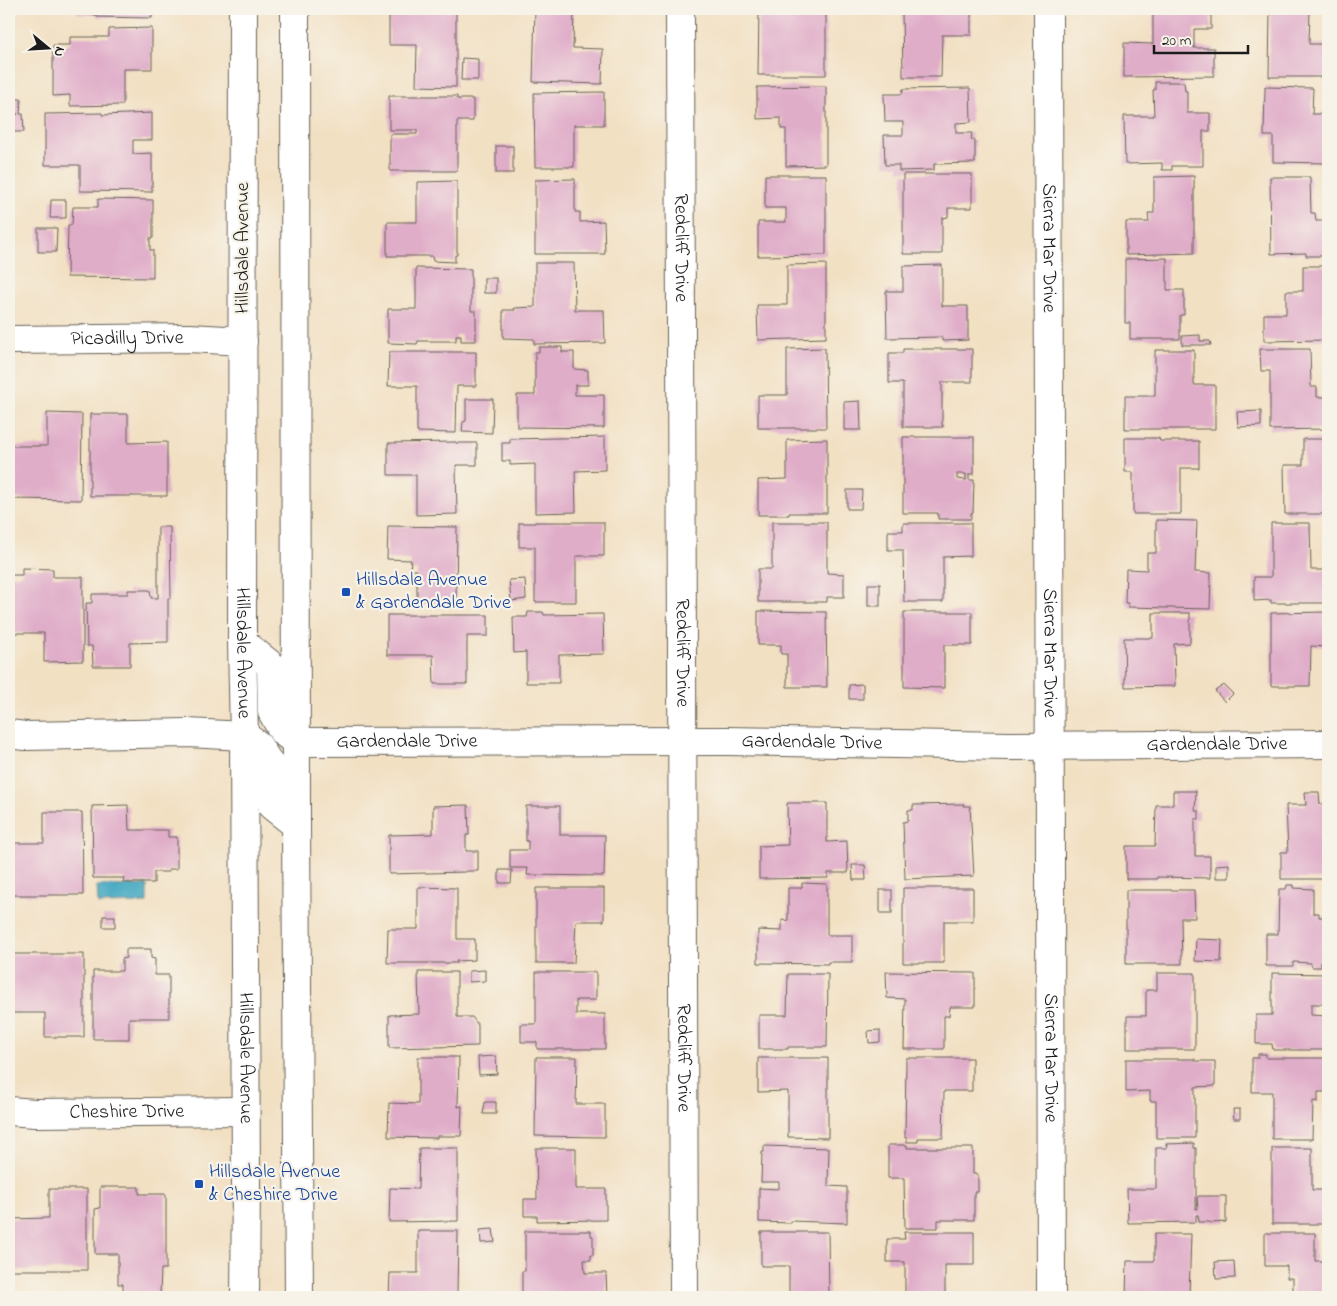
<svg xmlns="http://www.w3.org/2000/svg" width="1337" height="1306" font-family="'Indie Flower',sans-serif">
<style>
.water{fill:#40a7c1;stroke:#2e626e}
.building{fill:#e0adc9;fill-rule:evenodd}
.lines{fill:none;stroke-linecap:round;stroke-linejoin:round}
.street-casing{stroke:#676156;stroke-width:30}
.highway-casing{stroke:#676156;stroke-width:30}
.street{stroke:#fff;stroke-width:28}
.highway{stroke:#fff;stroke-width:28}
.transit-dot{fill:#1a4fb4;stroke:#f7f3e8;stroke-width:2}
.labels{text-anchor:middle;dominant-baseline:central;stroke-width:4.5;stroke-linejoin:round;paint-order:stroke}
.street-label{font-size:20px;fill:#1c1c1c;stroke:#f7f3e8}
.transit-label{font-size:20px;fill:#164399;stroke:#f7f3e8;text-anchor:start}
</style>
<rect width="100%" height="100%" fill="#f7f3e8"/>
<filter id="ink" filterUnits="userSpaceOnUse"><feTurbulence type="fractalNoise" baseFrequency=".02" numOctaves="2"/><feDisplacementMap in="SourceGraphic" scale="10" xChannelSelector="R" yChannelSelector="G"/><feConvolveMatrix kernelMatrix="1 2 1 2 8 2 1 2 1" color-interpolation-filters="sRGB"/></filter>
<filter id="wash" filterUnits="userSpaceOnUse"><feTurbulence type="fractalNoise" baseFrequency=".0096" numOctaves="4" result="noise"/><feDisplacementMap in="SourceGraphic" scale="20" xChannelSelector="R" yChannelSelector="G"/><feGaussianBlur stdDeviation="1.12" result="paint"/><feColorMatrix in="noise" values="0 0 0 0 0 0 0 0 0 0 0 0 0 0 0 0 0 1.4 0 .05"/><feComposite in="paint" operator="in"/></filter>
<g filter="url(#wash)">
<rect width="100%" height="100%" fill="#f2e0c3"/>
<path class="water" d="M 147,885 L 147,903 L 98,904 L 97,886 Z"/>
<g id="blocks">
<g class="building">
<path d="M 76,9 L 152,9 L 152,18 L 97,17 L 97,15 L 78,14 Z"/>
<path d="M 535,9 L 574,9 L 573,48 L 603,49 L 602,84 L 533,82 Z"/>
<path d="M 759,9 L 826,9 L 826,75 L 758,75 Z"/>
<path d="M 902,9 L 971,9 L 971,35 L 942,35 L 941,77 L 903,77 Z"/>
<path d="M 1153,9 L 1211,9 L 1211,29 L 1194,29 L 1194,48 L 1214,48 L 1214,76 L 1124,77 L 1124,43 L 1153,44 Z"/>
<path d="M 1270,9 L 1310,9 L 1309,44 L 1328,44 L 1328,77 L 1269,77 Z"/>
<path d="M 389,11 L 456,11 L 456,87 L 416,86 L 417,45 L 389,45 Z"/>
<path d="M 152,28 L 152,69 L 123,69 L 123,105 L 70,106 L 70,95 L 53,96 L 53,45 L 70,45 L 70,37 L 109,37 L 109,29 Z"/>
<path d="M 462,58 L 478,59 L 478,80 L 461,80 Z"/>
<path d="M 1155,82 L 1184,82 L 1185,91 L 1187,91 L 1187,113 L 1210,113 L 1210,131 L 1203,131 L 1203,166 L 1172,166 L 1172,170 L 1162,170 L 1162,163 L 1125,164 L 1124,116 L 1154,116 L 1153,90 L 1155,90 Z"/>
<path d="M 826,86 L 826,165 L 786,166 L 786,129 L 781,129 L 781,118 L 757,119 L 757,87 Z"/>
<path d="M 1265,87 L 1313,88 L 1312,114 L 1328,114 L 1328,163 L 1273,162 L 1273,136 L 1264,136 Z"/>
<path d="M 970,88 L 971,122 L 956,123 L 956,133 L 972,133 L 971,140 L 975,140 L 975,163 L 934,164 L 934,170 L 899,171 L 899,165 L 885,165 L 884,135 L 903,135 L 903,122 L 885,122 L 884,94 L 902,94 L 903,89 Z"/>
<path d="M 604,92 L 604,125 L 574,125 L 574,167 L 535,167 L 534,93 Z"/>
<path d="M 389,96 L 457,96 L 457,99 L 473,99 L 473,121 L 457,121 L 457,171 L 390,171 L 390,134 L 417,134 L 417,130 L 389,130 Z"/>
<path d="M 9,99 L 21,99 L 20,114 L 23,114 L 24,132 L 9,132 L 9,114 L 18,114 L 9,113 Z"/>
<path d="M 102,113 L 102,115 L 152,113 L 152,140 L 133,140 L 133,154 L 152,153 L 152,192 L 80,191 L 80,165 L 45,165 L 45,114 Z"/>
<rect x="496" y="146" width="17" height="27"/>
<path d="M 903,174 L 972,174 L 972,208 L 948,208 L 948,217 L 942,218 L 942,254 L 903,254 Z"/>
<path d="M 765,175 L 826,175 L 826,255 L 758,256 L 758,222 L 786,222 L 786,208 L 765,208 Z"/>
<path d="M 1194,176 L 1194,253 L 1126,255 L 1126,222 L 1149,222 L 1148,213 L 1154,213 L 1154,177 Z"/>
<path d="M 1270,177 L 1310,177 L 1311,213 L 1315,213 L 1316,221 L 1328,221 L 1328,256 L 1306,256 L 1306,253 L 1271,254 Z"/>
<path d="M 575,179 L 575,212 L 580,212 L 580,222 L 604,221 L 605,254 L 535,254 L 535,180 Z"/>
<path d="M 457,181 L 457,255 L 455,255 L 455,262 L 433,261 L 432,256 L 387,256 L 387,222 L 417,222 L 417,182 Z"/>
<path d="M 98,199 L 153,200 L 153,238 L 150,238 L 150,250 L 153,250 L 153,278 L 67,277 L 68,225 L 72,225 L 73,207 L 98,207 Z"/>
<path d="M 51,200 L 66,200 L 66,218 L 50,218 Z"/>
<path d="M 38,228 L 57,228 L 56,252 L 38,252 Z"/>
<path d="M 1167,258 L 1167,290 L 1184,290 L 1184,315 L 1180,315 L 1180,339 L 1130,339 L 1130,323 L 1125,323 L 1125,259 Z"/>
<path d="M 535,263 L 574,263 L 575,310 L 604,310 L 605,343 L 534,344 L 534,339 L 503,338 L 503,310 L 515,310 L 514,308 L 535,307 Z"/>
<path d="M 826,264 L 826,338 L 758,340 L 757,305 L 787,305 L 787,265 Z"/>
<path d="M 942,265 L 942,306 L 968,306 L 968,340 L 942,341 L 942,337 L 887,338 L 886,291 L 903,291 L 903,266 Z"/>
<path d="M 1303,266 L 1328,266 L 1328,340 L 1264,341 L 1264,314 L 1286,314 L 1286,291 L 1303,291 Z"/>
<path d="M 416,268 L 471,269 L 471,311 L 476,311 L 476,341 L 461,341 L 461,335 L 456,335 L 456,341 L 418,341 L 417,344 L 388,343 L 388,309 L 416,309 Z"/>
<rect x="484" y="278" width="12" height="15"/>
<path d="M 1200,335 L 1200,341 L 1210,341 L 1211,345 L 1182,345 L 1182,336 Z"/>
<path d="M 539,347 L 562,347 L 562,352 L 574,352 L 574,369 L 588,370 L 588,385 L 575,385 L 575,395 L 604,395 L 604,428 L 517,427 L 517,395 L 535,395 L 535,352 L 539,352 Z"/>
<path d="M 825,348 L 826,428 L 758,428 L 758,395 L 787,395 L 787,349 Z"/>
<path d="M 903,349 L 972,349 L 972,382 L 942,382 L 942,425 L 943,425 L 943,427 L 903,427 L 903,383 L 889,383 L 889,353 L 903,353 Z"/>
<path d="M 1260,349 L 1310,349 L 1311,387 L 1317,387 L 1317,397 L 1328,397 L 1328,429 L 1270,430 L 1270,371 L 1261,371 Z"/>
<path d="M 1155,350 L 1194,350 L 1194,385 L 1215,385 L 1215,429 L 1125,429 L 1125,396 L 1155,396 Z"/>
<path d="M 389,352 L 476,352 L 476,386 L 457,386 L 456,433 L 417,432 L 417,386 L 388,386 Z"/>
<path d="M 466,399 L 493,399 L 492,433 L 462,432 L 463,422 L 466,421 Z"/>
<path d="M 860,401 L 861,430 L 844,430 L 844,402 Z"/>
<path d="M 1261,411 L 1261,426 L 1238,427 L 1237,412 Z"/>
<path d="M 47,413 L 82,414 L 81,500 L 9,499 L 9,446 L 47,446 Z"/>
<path d="M 90,414 L 128,414 L 128,443 L 167,442 L 167,496 L 90,496 Z"/>
<path d="M 605,437 L 605,470 L 575,471 L 576,512 L 535,513 L 535,464 L 510,465 L 510,461 L 502,461 L 502,443 L 510,443 L 510,439 Z"/>
<path d="M 903,437 L 974,437 L 974,474 L 969,474 L 969,480 L 974,480 L 973,513 L 971,513 L 971,519 L 938,519 L 938,513 L 903,513 ZM 957,474 L 966,474 L 966,480 L 957,479 Z"/>
<path d="M 1125,438 L 1159,438 L 1160,441 L 1199,441 L 1199,468 L 1181,468 L 1181,514 L 1133,514 L 1133,472 L 1125,472 Z"/>
<path d="M 827,439 L 827,513 L 789,513 L 789,515 L 758,515 L 758,480 L 787,479 L 787,440 Z"/>
<path d="M 1303,439 L 1328,439 L 1328,514 L 1285,514 L 1284,465 L 1303,465 Z"/>
<path d="M 456,442 L 456,443 L 477,443 L 477,465 L 456,465 L 457,514 L 416,515 L 416,475 L 388,475 L 388,443 Z"/>
<path d="M 847,490 L 862,490 L 861,509 L 847,509 Z"/>
<path d="M 1156,520 L 1197,521 L 1195,572 L 1211,573 L 1210,609 L 1128,607 L 1128,603 L 1125,603 L 1126,569 L 1147,570 L 1147,553 L 1156,553 Z"/>
<path d="M 535,522 L 604,522 L 604,556 L 576,556 L 576,602 L 535,602 L 535,547 L 519,547 L 519,523 L 535,523 Z"/>
<path d="M 772,522 L 827,522 L 827,573 L 844,574 L 844,597 L 827,597 L 827,602 L 758,602 L 758,569 L 772,569 Z"/>
<path d="M 903,523 L 971,523 L 971,556 L 943,557 L 943,602 L 904,602 L 903,550 L 888,550 L 888,531 L 903,531 Z"/>
<path d="M 1271,523 L 1310,523 L 1311,570 L 1328,570 L 1328,603 L 1271,603 L 1271,600 L 1254,601 L 1254,577 L 1271,577 Z"/>
<path d="M 388,526 L 457,527 L 456,600 L 417,600 L 417,570 L 410,570 L 411,560 L 387,559 Z"/>
<path d="M 158,527 L 170,527 L 171,598 L 168,598 L 168,642 L 130,643 L 130,666 L 93,666 L 92,646 L 87,646 L 86,603 L 92,603 L 92,594 L 128,594 L 128,590 L 150,590 L 151,598 L 158,598 Z"/>
<path d="M 22,568 L 53,569 L 53,577 L 83,577 L 83,661 L 44,662 L 44,633 L 9,633 L 9,581 L 10,581 L 11,575 L 22,575 Z"/>
<path d="M 525,579 L 526,599 L 511,601 L 509,580 Z"/>
<rect x="868" y="584" width="12" height="22"/>
<path d="M 758,611 L 826,612 L 827,687 L 787,687 L 787,654 L 781,654 L 781,645 L 758,645 Z"/>
<path d="M 528,612 L 543,612 L 544,615 L 603,614 L 604,654 L 559,655 L 559,683 L 526,683 L 526,652 L 514,653 L 513,617 L 527,617 Z"/>
<path d="M 904,612 L 972,612 L 972,645 L 944,645 L 944,688 L 904,687 Z"/>
<path d="M 1328,612 L 1328,647 L 1311,646 L 1310,686 L 1271,686 L 1271,613 Z"/>
<path d="M 1153,613 L 1190,613 L 1190,643 L 1174,644 L 1175,686 L 1125,687 L 1124,638 L 1153,638 Z"/>
<path d="M 387,615 L 488,615 L 488,636 L 467,636 L 467,684 L 434,684 L 433,655 L 387,655 Z"/>
<path d="M 863,684 L 863,699 L 849,699 L 849,685 Z"/>
<path d="M 1224,685 L 1233,694 L 1225,702 L 1215,691 Z"/>
<path d="M 1173,791 L 1196,791 L 1195,811 L 1199,811 L 1199,819 L 1195,819 L 1195,856 L 1210,856 L 1210,878 L 1157,877 L 1157,879 L 1126,879 L 1126,846 L 1155,846 L 1156,805 L 1173,805 Z"/>
<path d="M 1305,792 L 1319,792 L 1320,804 L 1328,804 L 1328,879 L 1281,879 L 1281,852 L 1288,852 L 1286,805 L 1306,805 Z"/>
<path d="M 787,803 L 827,803 L 827,842 L 847,841 L 848,873 L 828,873 L 828,878 L 759,879 L 759,846 L 788,845 Z"/>
<path d="M 964,804 L 963,806 L 970,806 L 974,876 L 905,879 L 903,822 L 908,821 L 908,810 L 913,810 L 913,805 Z"/>
<path d="M 128,805 L 129,830 L 168,830 L 168,837 L 177,837 L 177,869 L 169,869 L 169,872 L 154,872 L 154,883 L 123,883 L 124,878 L 93,878 L 92,806 Z"/>
<path d="M 468,805 L 469,835 L 466,835 L 466,851 L 478,851 L 478,871 L 467,871 L 466,872 L 389,874 L 389,835 L 433,834 L 433,806 Z"/>
<path d="M 526,806 L 560,806 L 560,835 L 605,835 L 604,876 L 527,875 L 528,868 L 510,868 L 510,850 L 528,850 L 528,841 L 526,841 Z"/>
<path d="M 44,812 L 82,812 L 83,895 L 9,895 L 9,843 L 44,843 Z"/>
<path d="M 1229,864 L 1229,878 L 1216,878 L 1216,865 Z"/>
<path d="M 852,865 L 865,865 L 866,880 L 853,880 Z"/>
<path d="M 499,870 L 512,870 L 511,883 L 499,883 Z"/>
<path d="M 802,883 L 827,884 L 827,935 L 852,935 L 852,962 L 828,962 L 828,964 L 758,963 L 758,930 L 782,931 L 782,920 L 788,921 L 788,888 L 802,888 Z"/>
<path d="M 1287,885 L 1294,885 L 1294,888 L 1313,889 L 1313,913 L 1319,913 L 1319,917 L 1328,917 L 1328,962 L 1321,962 L 1321,967 L 1312,967 L 1311,963 L 1293,962 L 1293,966 L 1266,966 L 1266,934 L 1278,934 L 1279,889 L 1286,889 Z"/>
<path d="M 418,887 L 457,888 L 457,939 L 475,939 L 475,960 L 456,961 L 457,963 L 387,963 L 388,929 L 418,929 Z"/>
<path d="M 536,888 L 604,888 L 604,921 L 576,921 L 574,963 L 536,963 Z"/>
<path d="M 903,888 L 973,888 L 973,921 L 944,921 L 944,963 L 903,963 Z"/>
<rect x="880" y="890" width="12" height="23"/>
<path d="M 1126,890 L 1194,890 L 1195,918 L 1181,918 L 1182,964 L 1126,964 Z"/>
<rect x="103" y="916" width="12" height="11"/>
<path d="M 1196,939 L 1222,940 L 1221,962 L 1195,961 Z"/>
<path d="M 126,949 L 151,949 L 151,958 L 155,959 L 155,975 L 169,975 L 169,1018 L 129,1018 L 129,1039 L 93,1039 L 93,971 L 122,971 L 122,959 L 126,958 Z"/>
<path d="M 9,954 L 84,954 L 84,1037 L 45,1037 L 45,1013 L 9,1013 Z"/>
<path d="M 485,970 L 485,981 L 469,982 L 469,971 Z"/>
<path d="M 418,972 L 457,972 L 457,1017 L 472,1017 L 478,1025 L 478,1046 L 389,1048 L 389,1015 L 419,1014 Z"/>
<path d="M 536,972 L 596,972 L 596,1000 L 576,1000 L 576,1014 L 605,1014 L 605,1049 L 537,1049 L 537,1042 L 521,1042 L 521,1024 L 536,1024 Z"/>
<path d="M 886,972 L 975,973 L 975,1007 L 950,1007 L 949,1016 L 944,1016 L 944,1049 L 904,1049 L 905,999 L 887,998 Z"/>
<path d="M 1157,973 L 1195,973 L 1195,1049 L 1127,1049 L 1127,1016 L 1146,1016 L 1146,990 L 1157,990 Z"/>
<path d="M 1272,973 L 1327,974 L 1327,1004 L 1311,1004 L 1311,1015 L 1328,1016 L 1328,1050 L 1273,1050 L 1272,1044 L 1256,1044 L 1256,1015 L 1272,1015 Z"/>
<path d="M 788,974 L 828,974 L 827,1047 L 788,1047 L 788,1049 L 759,1049 L 759,1015 L 787,1015 Z"/>
<path d="M 880,1030 L 880,1042 L 869,1043 L 868,1031 Z"/>
<path d="M 1258,1054 L 1266,1054 L 1266,1058 L 1328,1058 L 1328,1092 L 1318,1092 L 1318,1102 L 1313,1101 L 1312,1139 L 1272,1139 L 1272,1092 L 1252,1092 L 1252,1058 L 1258,1058 Z"/>
<path d="M 496,1056 L 497,1074 L 479,1075 L 478,1057 Z"/>
<path d="M 418,1057 L 459,1057 L 458,1107 L 462,1106 L 461,1136 L 437,1136 L 437,1138 L 388,1137 L 389,1103 L 418,1104 Z"/>
<path d="M 536,1057 L 577,1057 L 576,1104 L 605,1104 L 605,1137 L 535,1136 Z"/>
<path d="M 758,1058 L 828,1058 L 828,1138 L 788,1137 L 788,1091 L 758,1092 Z"/>
<path d="M 906,1058 L 972,1058 L 972,1091 L 944,1091 L 943,1138 L 918,1138 L 918,1142 L 907,1142 L 907,1138 L 905,1138 Z"/>
<path d="M 1126,1059 L 1195,1059 L 1195,1061 L 1215,1061 L 1215,1086 L 1195,1087 L 1195,1138 L 1156,1138 L 1156,1101 L 1150,1101 L 1150,1091 L 1126,1092 Z"/>
<path d="M 485,1102 L 496,1102 L 496,1114 L 483,1114 Z"/>
<path d="M 1233,1109 L 1240,1109 L 1240,1119 L 1234,1119 Z"/>
<path d="M 1194,1143 L 1194,1148 L 1196,1148 L 1196,1209 L 1198,1209 L 1197,1198 L 1199,1196 L 1226,1196 L 1226,1222 L 1211,1223 L 1210,1222 L 1199,1222 L 1198,1215 L 1196,1215 L 1196,1222 L 1128,1223 L 1127,1189 L 1156,1189 L 1156,1148 L 1167,1148 L 1166,1144 Z"/>
<path d="M 888,1145 L 907,1145 L 907,1148 L 973,1148 L 973,1174 L 978,1174 L 978,1192 L 974,1192 L 974,1220 L 938,1220 L 938,1228 L 905,1228 L 904,1178 L 888,1178 Z"/>
<path d="M 764,1146 L 829,1148 L 828,1186 L 847,1187 L 847,1223 L 791,1221 L 791,1223 L 759,1222 L 759,1188 L 779,1189 L 779,1182 L 761,1182 L 762,1152 L 764,1152 Z"/>
<path d="M 419,1148 L 458,1148 L 458,1221 L 389,1222 L 390,1188 L 418,1189 Z"/>
<path d="M 536,1148 L 576,1148 L 576,1189 L 606,1189 L 606,1220 L 537,1221 L 537,1216 L 524,1216 L 524,1199 L 537,1199 Z"/>
<path d="M 1272,1148 L 1312,1148 L 1312,1190 L 1328,1190 L 1328,1224 L 1272,1224 Z"/>
<path d="M 100,1187 L 139,1187 L 139,1194 L 166,1194 L 166,1269 L 161,1269 L 160,1297 L 123,1297 L 123,1284 L 118,1284 L 118,1254 L 95,1254 L 95,1209 L 100,1208 Z"/>
<path d="M 49,1189 L 87,1189 L 87,1270 L 9,1270 L 9,1219 L 49,1218 Z"/>
<path d="M 493,1229 L 495,1242 L 481,1243 L 480,1230 Z"/>
<path d="M 418,1231 L 458,1231 L 457,1297 L 389,1297 L 390,1273 L 418,1273 Z"/>
<path d="M 525,1231 L 591,1231 L 591,1236 L 593,1236 L 593,1255 L 591,1255 L 591,1260 L 584,1260 L 585,1273 L 606,1273 L 607,1297 L 522,1297 L 522,1271 L 525,1271 Z"/>
<path d="M 761,1232 L 828,1232 L 829,1297 L 789,1297 L 789,1266 L 761,1266 Z"/>
<path d="M 904,1232 L 974,1232 L 974,1265 L 945,1265 L 945,1297 L 905,1297 L 905,1262 L 887,1262 L 887,1239 L 905,1239 Z"/>
<path d="M 1265,1233 L 1315,1233 L 1315,1261 L 1328,1261 L 1328,1297 L 1293,1297 L 1293,1278 L 1287,1278 L 1287,1266 L 1265,1266 Z"/>
<path d="M 1154,1234 L 1191,1234 L 1189,1297 L 1126,1297 L 1127,1261 L 1154,1261 Z"/>
<path d="M 1234,1261 L 1235,1278 L 1216,1279 L 1215,1262 Z"/>
</g>
</g>
</g>
<g filter="url(#ink)">
<use href="#blocks" fill-opacity="0" stroke="#676156" stroke-width="1"/>
<g class="lines">
<defs>
<g id="street">
<path id="s1" d="M 680,9 L 684,1297"/>
<path id="s2" d="M 1048,9 L 1051,1297"/>
<path id="s3" d="M 9,340 L 190,338 L 243,341"/>
<path d="M 9,734 L 25,736 L 188,733 L 244,736"/>
<path id="s4" d="M 296,742 L 727,741 L 1009,746 L 1328,744"/>
<path id="s5" d="M 9,1111 L 35,1113 L 245,1111"/>
</g>
<g id="highway">
<path id="s6" d="M 243,9 L 242,642 L 244,736 L 246,1185 L 245,1297"/>
<path d="M 295,9 L 296,825 L 299,1297"/>
<path d="M 242,642 L 271,665 L 272,712 L 283,732 L 296,742"/>
<path d="M 244,736 L 257,744 L 271,766 L 272,806 L 296,825"/>
</g>
</defs>
<use href="#street" class="street-casing"/>
<use href="#highway" class="highway-casing"/>
<use href="#street" class="street"/>
<use href="#highway" class="highway"/>
</g>
</g>
<g class="transit-dot">
<rect x="341" y="587" width="10" height="10" rx="2.5"/>
<rect x="194" y="1179" width="10" height="10" rx="2.5"/>
</g>
<g class="labels">
<g class="street-label">
<text transform="translate(243 248) rotate(-90)">Hillsdale Avenue</text>
<text stroke="none"><textPath href="#s1" startOffset="239">Redcliff Drive</textPath></text>
<text stroke="none"><textPath href="#s2" startOffset="239">Sierra Mar Drive</textPath></text>
<text stroke="none"><textPath href="#s3" startOffset="118">Picadilly Drive</textPath></text>
<text stroke="none"><textPath href="#s6" startOffset="644">Hillsdale Avenue</textPath></text>
<text stroke="none"><textPath href="#s1" startOffset="644">Redcliff Drive</textPath></text>
<text stroke="none"><textPath href="#s2" startOffset="644">Sierra Mar Drive</textPath></text>
<text stroke="none"><textPath href="#s4" startOffset="111">Gardendale Drive</textPath></text>
<text stroke="none"><textPath href="#s4" startOffset="516">Gardendale Drive</textPath></text>
<text stroke="none"><textPath href="#s4" startOffset="921">Gardendale Drive</textPath></text>
<text stroke="none"><textPath href="#s6" startOffset="1049">Hillsdale Avenue</textPath></text>
<text stroke="none"><textPath href="#s1" startOffset="1049">Redcliff Drive</textPath></text>
<text stroke="none"><textPath href="#s2" startOffset="1049">Sierra Mar Drive</textPath></text>
<text stroke="none"><textPath href="#s5" startOffset="118">Cheshire Drive</textPath></text>
</g>
<g class="transit-label">
<text x="356" y="580">Hillsdale Avenue<tspan x="356" dy="23">&amp; Gardendale Drive</tspan></text>
<text x="209" y="1172">Hillsdale Avenue<tspan x="209" dy="23">&amp; Cheshire Drive</tspan></text>
</g>
</g>
<rect width="1337" height="1306" fill="none" stroke="#f7f3e8" stroke-width="30"/>
<g transform="translate(48 48) rotate(108)" stroke="#f7f3e8" stroke-width="4" paint-order="stroke">
<path d="M0-4L9 19L0 12L-9 19Z" fill="#1c1c1c"/>
<text y="-8" font-size="14" font-weight="bold" text-anchor="middle" fill="#1c1c1c">N</text>
</g>
<path d="M1154 45v8h94v-8" fill="none" stroke="#1c1c1c" stroke-width="2.5"/>
<text x="1162" y="45" font-size="15" fill="#1c1c1c" stroke="#f7f3e8" stroke-width="4" paint-order="stroke">20 m</text>
</svg>
